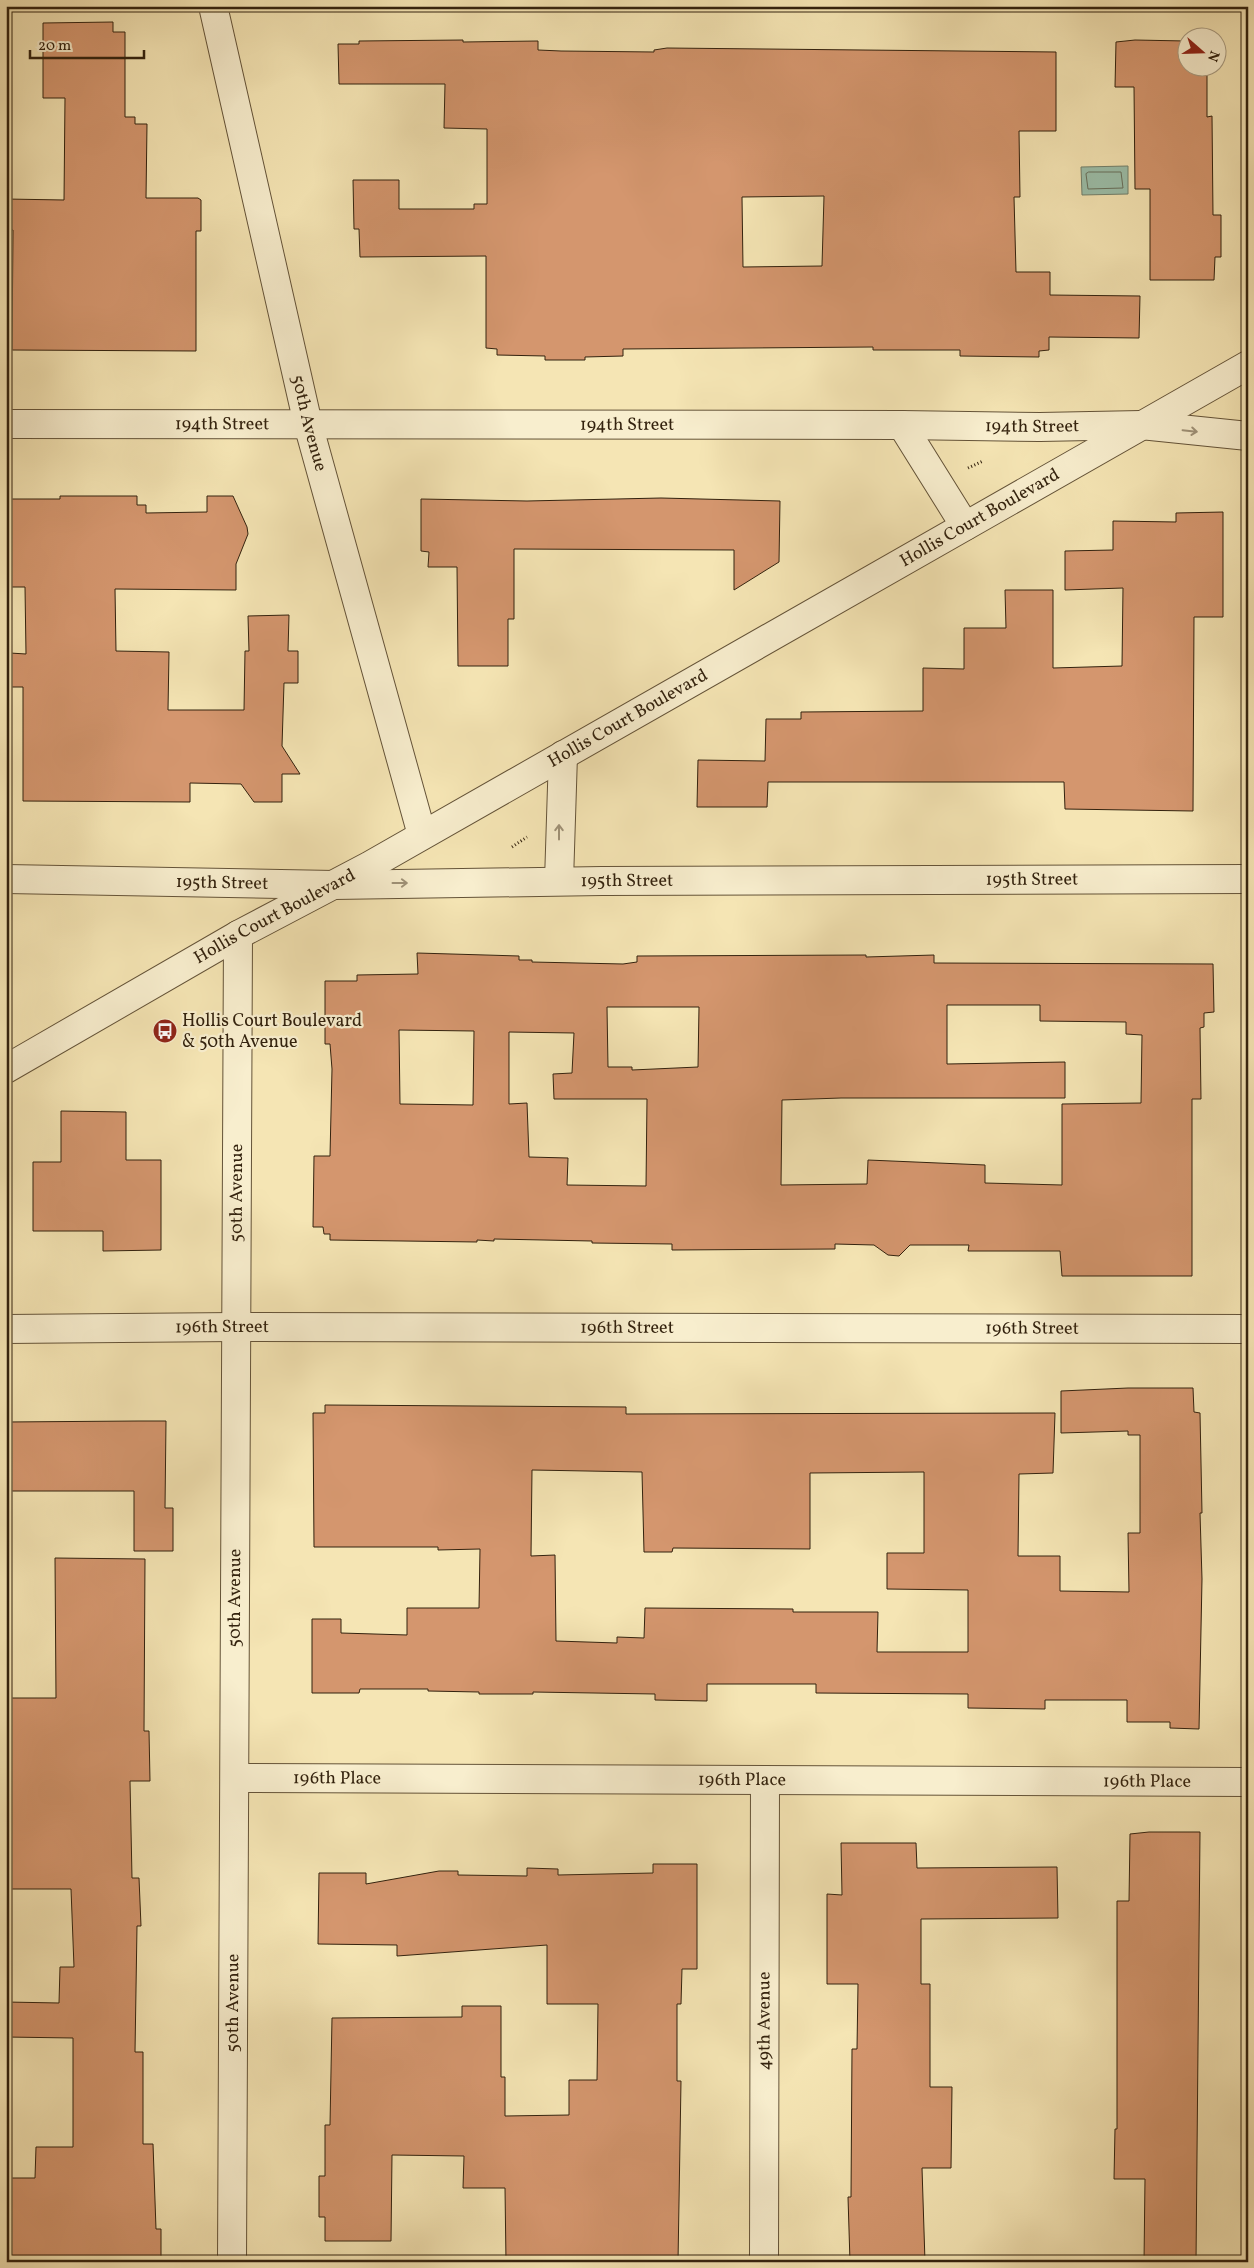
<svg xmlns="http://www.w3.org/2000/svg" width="1254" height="2268" font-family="Vollkorn,serif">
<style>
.water{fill:#9cbfaa;stroke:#72806c}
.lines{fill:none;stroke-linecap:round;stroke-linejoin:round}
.shore{stroke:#68705c;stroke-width:1}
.building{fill:#d4966e;stroke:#33220e;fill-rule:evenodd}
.minor-casing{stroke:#645338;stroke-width:30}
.path{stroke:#33220e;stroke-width:3;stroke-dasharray:1 2.5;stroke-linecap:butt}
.minor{stroke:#f8eece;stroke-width:28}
.oneway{stroke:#9f9278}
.labels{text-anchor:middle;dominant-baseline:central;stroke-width:4.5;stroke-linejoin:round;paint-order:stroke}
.street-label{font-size:18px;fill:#33220e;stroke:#f8eece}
.poi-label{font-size:18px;fill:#33220e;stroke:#f8eece;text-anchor:start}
</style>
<rect width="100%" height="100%" fill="#f5e5b4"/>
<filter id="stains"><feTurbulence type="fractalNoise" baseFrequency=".004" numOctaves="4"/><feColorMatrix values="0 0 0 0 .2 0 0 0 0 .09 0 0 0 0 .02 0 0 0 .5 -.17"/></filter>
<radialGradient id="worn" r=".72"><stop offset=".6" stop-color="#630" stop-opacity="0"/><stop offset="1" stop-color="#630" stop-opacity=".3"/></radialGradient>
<path class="water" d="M 1128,166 L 1128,194 L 1082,195 L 1081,167 Z"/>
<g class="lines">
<path class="shore" d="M 1089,172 L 1121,172 L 1123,188 L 1088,189 L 1086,174 Z"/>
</g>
<g class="building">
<path d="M 113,22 L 113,32 L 125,32 L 125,117 L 135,117 L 135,124 L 147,124 L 146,198 L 198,198 L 201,200 L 201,231 L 196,231 L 196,351 L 12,350 L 13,230 L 6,230 L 6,199 L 64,200 L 65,98 L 43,98 L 43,23 Z"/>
<path d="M 463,40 L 463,42 L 538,41 L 538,50 L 561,51 L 654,52 L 654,50 L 667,48 L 1056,52 L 1056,131 L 1019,131 L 1020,197 L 1014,197 L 1016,272 L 1050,272 L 1050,295 L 1140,296 L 1139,338 L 1049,337 L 1049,350 L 1039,351 L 1039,357 L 960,356 L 960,350 L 873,350 L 873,347 L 623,349 L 623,356 L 585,357 L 585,360 L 545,360 L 545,356 L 497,355 L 497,349 L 486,348 L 486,256 L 360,257 L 359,229 L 354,229 L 353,180 L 399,180 L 399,209 L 474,209 L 474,204 L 487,204 L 487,129 L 444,128 L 445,84 L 339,84 L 338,44 L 359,44 L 359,41 ZM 824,196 L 822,266 L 743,267 L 742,197 Z"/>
<path d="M 1135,40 L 1186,41 L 1186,68 L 1207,68 L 1207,117 L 1212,116 L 1213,215 L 1221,215 L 1221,257 L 1215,257 L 1214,280 L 1150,280 L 1150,189 L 1135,189 L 1134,87 L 1115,87 L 1116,42 Z"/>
<path d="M 60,496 L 137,496 L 137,505 L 146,505 L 146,513 L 207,512 L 207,496 L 233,496 L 247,527 L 248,534 L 236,564 L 236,590 L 115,589 L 116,651 L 169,652 L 168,710 L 244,710 L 245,651 L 249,651 L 248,616 L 289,615 L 288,651 L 298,651 L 298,683 L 284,683 L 282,746 L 300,774 L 282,774 L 282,802 L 254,802 L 241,784 L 190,783 L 190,802 L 23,801 L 23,687 L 10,687 L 10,653 L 26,654 L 25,587 L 6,587 L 6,499 L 60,499 Z"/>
<path d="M 661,498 L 780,501 L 779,562 L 734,590 L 734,550 L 514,549 L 514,619 L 508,619 L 508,666 L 458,666 L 457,567 L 428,567 L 429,552 L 421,551 L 421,499 L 527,501 Z"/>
<path d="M 1223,512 L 1223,617 L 1194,617 L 1193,811 L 1065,809 L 1064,782 L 768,782 L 767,807 L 697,807 L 698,760 L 765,761 L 766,719 L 801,719 L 801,712 L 923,711 L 923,668 L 964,669 L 964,628 L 1006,628 L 1005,590 L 1053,590 L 1053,668 L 1122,666 L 1123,588 L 1065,590 L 1065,551 L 1113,550 L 1113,521 L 1176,522 L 1176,513 Z"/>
<path d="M 417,953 L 519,956 L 519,960 L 532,960 L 532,962 L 623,964 L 637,962 L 637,956 L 866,955 L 866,957 L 934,955 L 934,963 L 1213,964 L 1214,1012 L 1204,1013 L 1204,1027 L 1200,1028 L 1201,1099 L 1192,1099 L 1192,1276 L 1062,1276 L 1060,1251 L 968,1251 L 969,1245 L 910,1245 L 899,1256 L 888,1255 L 874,1245 L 835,1244 L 835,1249 L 672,1250 L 672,1244 L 592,1243 L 592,1241 L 494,1239 L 494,1241 L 477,1240 L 477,1242 L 330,1240 L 330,1234 L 324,1234 L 323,1227 L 313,1227 L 314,1156 L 330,1156 L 332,1069 L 330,1044 L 325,1044 L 325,981 L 357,981 L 357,975 L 418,974 ZM 947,1005 L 1040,1005 L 1040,1021 L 1126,1022 L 1126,1034 L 1142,1035 L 1141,1103 L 1062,1104 L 1062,1185 L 985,1183 L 985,1165 L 868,1160 L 867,1184 L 781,1185 L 782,1100 L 841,1098 L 1065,1098 L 1065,1062 L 947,1064 ZM 607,1007 L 699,1007 L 698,1067 L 632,1070 L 632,1067 L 608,1067 ZM 399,1030 L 474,1031 L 473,1105 L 400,1104 ZM 509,1032 L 574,1033 L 572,1073 L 553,1074 L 554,1099 L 647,1099 L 646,1186 L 567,1185 L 568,1158 L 529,1157 L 527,1103 L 509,1104 Z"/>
<path d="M 61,1111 L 126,1112 L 126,1160 L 161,1160 L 161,1250 L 103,1251 L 103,1231 L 33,1231 L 33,1162 L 61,1162 Z"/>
<path d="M 1128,1388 L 1193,1388 L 1194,1412 L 1200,1413 L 1202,1513 L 1200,1513 L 1202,1579 L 1199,1729 L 1170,1728 L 1170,1722 L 1127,1722 L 1127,1700 L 1045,1700 L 1045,1709 L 968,1708 L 968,1694 L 816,1693 L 816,1684 L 707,1684 L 707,1701 L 655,1700 L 655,1694 L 533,1692 L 533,1694 L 479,1694 L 479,1692 L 428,1691 L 428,1689 L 360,1689 L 359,1693 L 312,1693 L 312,1619 L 341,1619 L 341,1633 L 407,1635 L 407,1608 L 479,1608 L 480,1549 L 438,1550 L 438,1547 L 314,1547 L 313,1413 L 325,1413 L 325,1405 L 626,1407 L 626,1414 L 1055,1413 L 1053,1473 L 1019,1474 L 1018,1556 L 1060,1556 L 1060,1591 L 1129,1592 L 1128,1533 L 1140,1533 L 1140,1435 L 1128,1435 L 1128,1431 L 1061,1433 L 1061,1391 ZM 532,1470 L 642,1472 L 644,1552 L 672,1552 L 673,1548 L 810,1549 L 810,1473 L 924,1472 L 924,1553 L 887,1553 L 887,1589 L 968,1590 L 968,1652 L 877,1652 L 878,1612 L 793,1612 L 793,1609 L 645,1608 L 644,1638 L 617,1637 L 617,1643 L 556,1641 L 555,1555 L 531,1556 Z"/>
<path d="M 138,1421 L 166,1421 L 165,1508 L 173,1508 L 173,1551 L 134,1551 L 134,1491 L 6,1491 L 6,1422 Z"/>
<path d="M 55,1558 L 145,1559 L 144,1731 L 149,1731 L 150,1781 L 130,1781 L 132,1878 L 139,1878 L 141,1926 L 137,1926 L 135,2052 L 143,2052 L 143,2144 L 153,2144 L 156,2229 L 161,2229 L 161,2262 L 49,2262 L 49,2260 L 6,2259 L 6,2178 L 35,2178 L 36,2147 L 73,2147 L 73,2038 L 6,2037 L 6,2002 L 59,2003 L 60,1967 L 74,1967 L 71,1889 L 7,1889 L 6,1698 L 56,1698 Z"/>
<path d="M 1149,1832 L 1200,1832 L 1196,2262 L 1144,2262 L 1145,2179 L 1114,2179 L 1115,2129 L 1117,2129 L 1117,1901 L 1129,1901 L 1130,1834 Z"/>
<path d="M 841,1843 L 916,1843 L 917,1868 L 1057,1867 L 1058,1918 L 921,1919 L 921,1984 L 930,1984 L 930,2087 L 952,2087 L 951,2168 L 922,2168 L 925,2262 L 850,2262 L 848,2197 L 851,2197 L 852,2049 L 857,2049 L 858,1984 L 827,1984 L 827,1894 L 842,1895 Z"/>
<path d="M 653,1864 L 697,1864 L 697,1969 L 682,1969 L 681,2004 L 677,2004 L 677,2081 L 681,2081 L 678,2262 L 506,2262 L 505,2188 L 463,2188 L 464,2156 L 392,2155 L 391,2241 L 325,2241 L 325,2217 L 319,2217 L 319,2176 L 325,2176 L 325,2125 L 330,2125 L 332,2018 L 462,2017 L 462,2006 L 501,2006 L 501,2077 L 505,2077 L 505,2116 L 569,2115 L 569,2080 L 597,2080 L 598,2004 L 547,2004 L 547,1945 L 397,1956 L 397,1945 L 318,1944 L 319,1873 L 366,1873 L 366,1884 L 439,1871 L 458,1871 L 458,1875 L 527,1876 L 527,1868 L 558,1869 L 558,1875 L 653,1873 Z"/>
</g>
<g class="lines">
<defs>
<g id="minor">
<path id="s1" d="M 213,6 L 308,424 L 422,835"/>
<path id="s2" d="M 6,424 L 902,425 L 1040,427 L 1141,425 L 1248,436"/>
<path d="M 902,425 L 965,526"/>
<path id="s3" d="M 6,879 L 334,885 L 602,881 L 1248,879"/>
<path d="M 559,881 L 563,755"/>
<path id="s4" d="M 6,1069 L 238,935 L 369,866 L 1248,365"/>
<path id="s5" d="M 6,1329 L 235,1327 L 1248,1329"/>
<path id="s6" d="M 236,1778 L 1248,1782"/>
<path id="s7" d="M 232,2262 L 238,935"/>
<path id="s8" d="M 764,2262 L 765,1780"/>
</g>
</defs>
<use href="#minor" class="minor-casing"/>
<g class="path">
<path d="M 968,468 L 983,461"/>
<path d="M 512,847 L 527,837"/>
</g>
<use href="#minor" class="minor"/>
</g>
<defs><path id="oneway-shaft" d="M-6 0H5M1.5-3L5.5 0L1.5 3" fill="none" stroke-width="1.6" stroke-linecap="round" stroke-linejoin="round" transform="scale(1.25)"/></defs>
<g class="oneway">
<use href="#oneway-shaft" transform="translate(1190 431) rotate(6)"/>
<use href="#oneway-shaft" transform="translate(559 832) rotate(-90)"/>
<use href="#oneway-shaft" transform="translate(400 883)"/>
</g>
<defs>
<symbol id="bus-disc" viewBox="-11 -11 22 22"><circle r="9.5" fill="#8f2418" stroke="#f8eece"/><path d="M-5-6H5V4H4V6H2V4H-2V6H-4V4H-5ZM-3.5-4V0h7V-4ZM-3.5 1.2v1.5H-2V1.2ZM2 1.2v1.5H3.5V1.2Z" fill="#fff"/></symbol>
</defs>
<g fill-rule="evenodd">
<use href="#bus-disc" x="151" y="1017" width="28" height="28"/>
</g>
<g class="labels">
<g class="street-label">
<text stroke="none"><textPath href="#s1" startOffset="428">50th Avenue</textPath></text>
<text stroke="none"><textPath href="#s2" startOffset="216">194th Street</textPath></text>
<text stroke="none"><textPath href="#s2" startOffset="621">194th Street</textPath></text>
<text stroke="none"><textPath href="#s2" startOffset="1026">194th Street</textPath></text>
<text stroke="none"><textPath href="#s4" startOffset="1119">Hollis Court Boulevard</textPath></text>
<text stroke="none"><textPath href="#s4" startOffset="714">Hollis Court Boulevard</textPath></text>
<text stroke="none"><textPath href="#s3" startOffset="1026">195th Street</textPath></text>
<text stroke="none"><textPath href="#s3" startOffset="621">195th Street</textPath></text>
<text stroke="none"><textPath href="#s3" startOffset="216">195th Street</textPath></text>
<text stroke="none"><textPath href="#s4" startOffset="309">Hollis Court Boulevard</textPath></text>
<text stroke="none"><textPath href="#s7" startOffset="1069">50th Avenue</textPath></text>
<text stroke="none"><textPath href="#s5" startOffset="216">196th Street</textPath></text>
<text stroke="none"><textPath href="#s5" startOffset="621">196th Street</textPath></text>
<text stroke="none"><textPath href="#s5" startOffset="1026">196th Street</textPath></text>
<text stroke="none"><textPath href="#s7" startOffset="664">50th Avenue</textPath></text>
<text stroke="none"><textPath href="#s6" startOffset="101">196th Place</textPath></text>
<text stroke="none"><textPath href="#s6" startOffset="506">196th Place</textPath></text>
<text stroke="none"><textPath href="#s6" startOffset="911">196th Place</textPath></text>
<text stroke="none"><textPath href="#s7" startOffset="259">50th Avenue</textPath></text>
<text stroke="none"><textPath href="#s8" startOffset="241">49th Avenue</textPath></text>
</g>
<g class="poi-label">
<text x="182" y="1021">Hollis Court Boulevard<tspan x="182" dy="21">&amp; 50th Avenue</tspan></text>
</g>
</g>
<rect width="1254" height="2268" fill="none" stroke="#f5e5b4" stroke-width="25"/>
<rect x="8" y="8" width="1239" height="2253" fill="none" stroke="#33220e" stroke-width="2.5"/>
<rect x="12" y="12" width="1229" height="2243" fill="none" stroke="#33220e"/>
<g transform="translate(1202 52) rotate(110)"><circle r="24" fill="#f8eece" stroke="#a99c81"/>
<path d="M0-4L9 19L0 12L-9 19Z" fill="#8f2418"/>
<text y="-8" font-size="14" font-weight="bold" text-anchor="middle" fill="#33220e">N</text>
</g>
<path d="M30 50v8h114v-8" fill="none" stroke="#33220e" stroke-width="2.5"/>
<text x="38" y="50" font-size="15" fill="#33220e" stroke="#f8eece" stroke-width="4" paint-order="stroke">20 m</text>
<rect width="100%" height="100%" filter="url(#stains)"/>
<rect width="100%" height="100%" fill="url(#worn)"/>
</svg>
